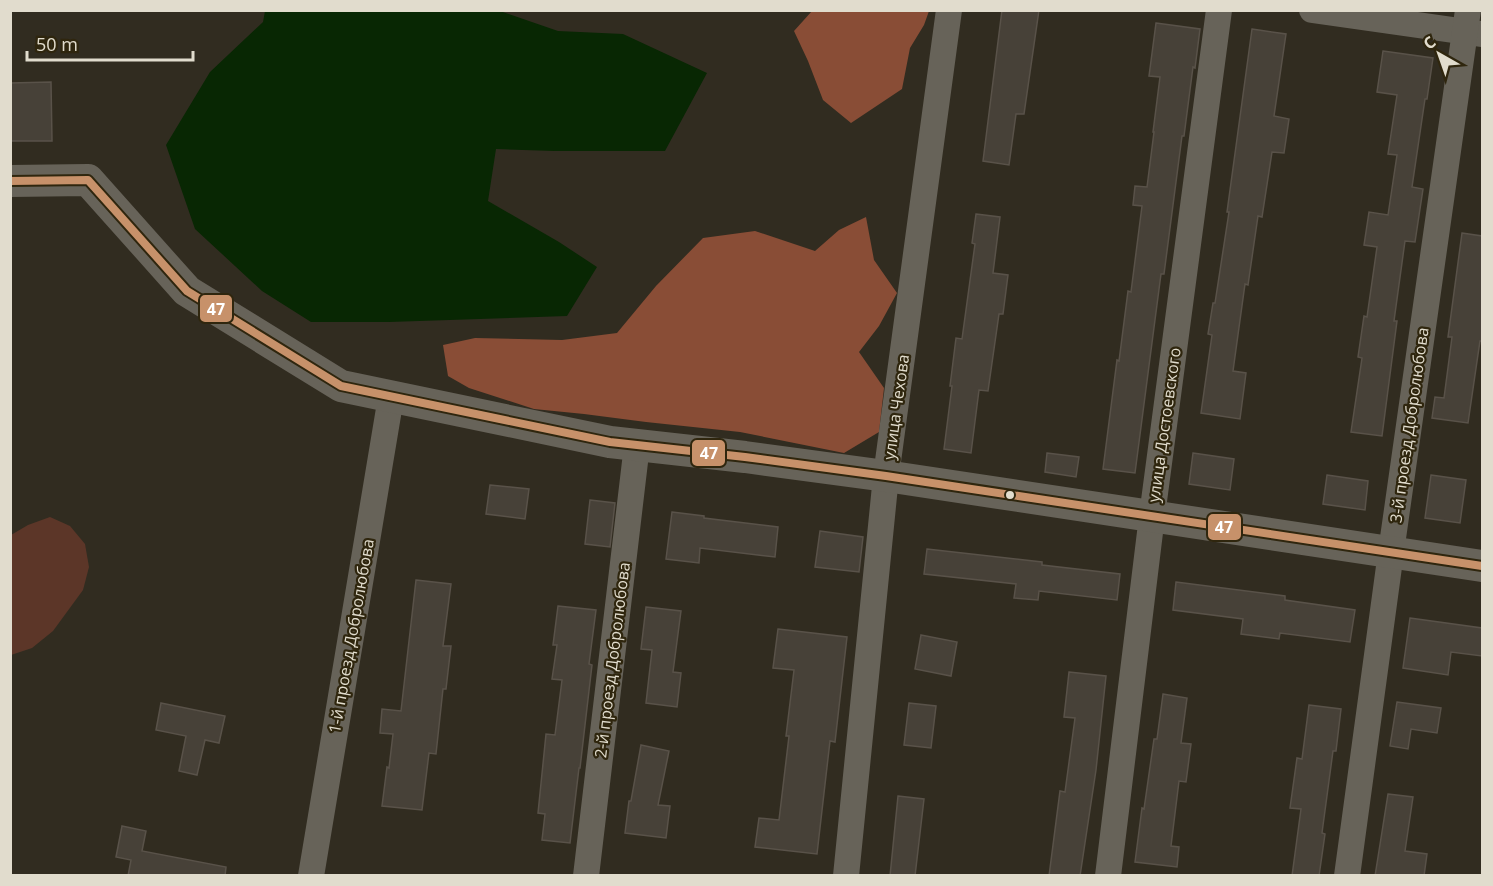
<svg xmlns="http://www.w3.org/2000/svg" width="1493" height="886" font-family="'Open Sans',sans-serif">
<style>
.green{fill:#5c3628}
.forest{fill:#894d36}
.water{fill:#082703}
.building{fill:#474138;stroke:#595249;stroke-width:1.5}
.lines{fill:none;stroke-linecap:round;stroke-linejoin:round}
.minor{stroke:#676359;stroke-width:26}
.tertiary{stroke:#676359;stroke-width:32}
.bus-1-casing{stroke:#2f260e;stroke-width:12}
.bus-1{stroke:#c7916a;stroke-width:8}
.bus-dot{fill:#e1dccd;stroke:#2f260e;stroke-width:2}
.labels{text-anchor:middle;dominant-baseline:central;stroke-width:4.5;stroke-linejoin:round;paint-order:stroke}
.street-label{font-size:16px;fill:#e1dccd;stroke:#2f260e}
.line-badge{stroke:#2f260e;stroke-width:2}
.badge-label{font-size:16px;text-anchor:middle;font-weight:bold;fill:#fff}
</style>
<rect width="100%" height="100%" fill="#312c20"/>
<path class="green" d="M 50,517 L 70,526 L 85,544 L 89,567 L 83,590 L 53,631 L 32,648 L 11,655 L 11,535 L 28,525 Z"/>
<g class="forest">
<path d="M 812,11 L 929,11 L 924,25 L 910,48 L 902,89 L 851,123 L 823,100 L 808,61 L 794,31 Z"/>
<path d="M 866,217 L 874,260 L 897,293 L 879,326 L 859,352 L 884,388 L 879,432 L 844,453 L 740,432 L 646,422 L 584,414 L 534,409 L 469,388 L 448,376 L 443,345 L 475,338 L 562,340 L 617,333 L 656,286 L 703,238 L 755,231 L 815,251 L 839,230 Z"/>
</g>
<path class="water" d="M 265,11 L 500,11 L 558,31 L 623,34 L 707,73 L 665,151 L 554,151 L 496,149 L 488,201 L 559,242 L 597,267 L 567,316 L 389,322 L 311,322 L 262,291 L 195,229 L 166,145 L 210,72 L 263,22 Z"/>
<g class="building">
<path d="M 1002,10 L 1039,10 L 1024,114 L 1016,114 L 1009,165 L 983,161 Z"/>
<path d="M 1156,23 L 1200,29 L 1195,68 L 1193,67 L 1184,136 L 1182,136 L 1164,274 L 1161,274 L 1135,473 L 1103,469 L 1117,360 L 1119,361 L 1128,291 L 1131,292 L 1142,206 L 1133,205 L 1135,186 L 1147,187 L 1154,132 L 1153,132 L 1160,77 L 1149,76 Z"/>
<path d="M 1252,29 L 1286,34 L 1274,116 L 1289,119 L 1284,153 L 1272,152 L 1262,217 L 1258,216 L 1248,285 L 1245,284 L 1233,371 L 1246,373 L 1240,419 L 1201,413 L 1212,335 L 1208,334 L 1213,303 L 1215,303 L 1229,212 L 1227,212 Z"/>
<path d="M 1383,51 L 1433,58 L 1427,99 L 1425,99 L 1412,187 L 1423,189 L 1415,242 L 1405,241 L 1394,321 L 1397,321 L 1382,436 L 1351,432 L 1362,358 L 1358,357 L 1364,316 L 1367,317 L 1377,247 L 1364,245 L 1369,212 L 1388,215 L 1397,155 L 1388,154 L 1397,95 L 1377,92 Z"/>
<path d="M 51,82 L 52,141 L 10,141 L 10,83 Z"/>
<path d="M 976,214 L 1000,217 L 993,273 L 1008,275 L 1003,314 L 999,314 L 988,391 L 979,390 L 971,453 L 944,449 L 952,386 L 950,386 L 956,338 L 962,339 L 975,244 L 972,243 Z"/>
<path d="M 1462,233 L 1482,236 L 1482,341 L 1480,341 L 1468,423 L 1432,418 L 1435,397 L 1444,398 L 1452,337 L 1448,337 Z"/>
<path d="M 1047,453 L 1079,457 L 1076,477 L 1045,472 Z"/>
<path d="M 1193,453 L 1234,459 L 1230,490 L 1189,484 Z"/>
<path d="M 1327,475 L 1368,481 L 1365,510 L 1323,504 Z"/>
<path d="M 1431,475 L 1466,480 L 1460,523 L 1425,518 Z"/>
<path d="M 490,485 L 529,489 L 525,519 L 486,514 Z"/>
<path d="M 590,500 L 615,503 L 610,547 L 585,544 Z"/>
<path d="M 672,512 L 704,516 L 704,518 L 778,527 L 775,557 L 700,548 L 699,563 L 666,559 Z"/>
<path d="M 820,531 L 863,537 L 859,572 L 815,567 Z"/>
<path d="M 927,549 L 1042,562 L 1042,565 L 1120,574 L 1117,600 L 1039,591 L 1038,600 L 1014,598 L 1016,584 L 924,574 Z"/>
<path d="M 416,580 L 451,584 L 443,646 L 451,646 L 446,689 L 443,689 L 436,754 L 429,753 L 422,810 L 382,806 L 387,767 L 389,768 L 393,734 L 380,733 L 382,709 L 401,711 Z"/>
<path d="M 1176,582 L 1285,596 L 1285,600 L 1355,610 L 1350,642 L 1280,633 L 1279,639 L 1241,634 L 1243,619 L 1173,610 Z"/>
<path d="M 558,606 L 596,610 L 589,664 L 592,665 L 580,768 L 579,768 L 570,843 L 542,840 L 545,814 L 538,813 L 546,734 L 555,735 L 562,680 L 552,679 L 557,645 L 553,645 Z"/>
<path d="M 646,607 L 681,611 L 673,672 L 681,673 L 677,707 L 646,703 L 652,650 L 641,649 Z"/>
<path d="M 1410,618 L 1482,628 L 1482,656 L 1451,652 L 1448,675 L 1403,668 Z"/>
<path d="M 778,629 L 847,637 L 835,742 L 830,741 L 817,854 L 755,847 L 759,818 L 779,820 L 789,736 L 786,736 L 794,670 L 773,668 Z"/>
<path d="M 921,635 L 957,642 L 951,676 L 915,669 Z"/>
<path d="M 1069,672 L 1106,676 L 1096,770 L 1080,876 L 1049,876 L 1060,791 L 1065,792 L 1075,718 L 1064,717 Z"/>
<path d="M 1163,694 L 1187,698 L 1181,743 L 1191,744 L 1186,782 L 1179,781 L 1171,846 L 1179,847 L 1177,867 L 1135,862 L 1142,808 L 1144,809 L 1154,739 L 1157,739 Z"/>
<path d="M 1397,702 L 1441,708 L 1437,733 L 1411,729 L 1408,749 L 1390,746 Z"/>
<path d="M 161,703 L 225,716 L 219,743 L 205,740 L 197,775 L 179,771 L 186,736 L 156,730 Z"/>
<path d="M 909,703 L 936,706 L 931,748 L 904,745 Z"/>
<path d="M 1309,705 L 1341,709 L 1336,751 L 1333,751 L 1322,833 L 1325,834 L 1319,876 L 1292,876 L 1301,809 L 1290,808 L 1297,758 L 1302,759 Z"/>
<path d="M 641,745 L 669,751 L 658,805 L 670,806 L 666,838 L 625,833 L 629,801 L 631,801 Z"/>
<path d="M 1388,794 L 1413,797 L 1405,851 L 1427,854 L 1424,876 L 1375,876 Z"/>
<path d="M 898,796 L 924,799 L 915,876 L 890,876 Z"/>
<path d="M 122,826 L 146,831 L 142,851 L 226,867 L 225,876 L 128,876 L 131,860 L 116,857 Z"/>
</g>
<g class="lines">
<g class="minor">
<path d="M 1312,10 L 1481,34"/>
<path d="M 311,876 L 391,397"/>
<path d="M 586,876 L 637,445"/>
<path d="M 846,876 L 886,476 L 949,10"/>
<path d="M 1108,876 L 1152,516 L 1219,10"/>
<path d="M 1347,876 L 1391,552 L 1468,10"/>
</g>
<path class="tertiary" d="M 10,181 L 88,180 L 187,291 L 341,386 L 610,442 L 745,457 L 886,476 L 1482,566"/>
<defs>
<path id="bus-1" d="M 10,181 L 88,180 L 187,291 L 341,386 L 610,442 L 745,457 L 886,476 L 1482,566"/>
</defs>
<use href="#bus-1" class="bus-1-casing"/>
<use href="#bus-1" class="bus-1"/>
</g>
<circle class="bus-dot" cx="1010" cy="495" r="5"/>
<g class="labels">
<g class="street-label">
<text transform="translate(896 407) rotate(-82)">улица Чехова</text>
<text transform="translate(1164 425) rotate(-82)">улица Достоевского</text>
<text transform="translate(1409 425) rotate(-82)">3-й проезд Добролюбова</text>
<text transform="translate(351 636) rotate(-80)">1-й проезд Добролюбова</text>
<text transform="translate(612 660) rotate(-83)">2-й проезд Добролюбова</text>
</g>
</g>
<g class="line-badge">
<rect x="199" y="294" width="34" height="29" rx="6" fill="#c7916a"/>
<rect x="691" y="439" width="35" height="28" rx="6" fill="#c7916a"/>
<rect x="1207" y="513" width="35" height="28" rx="6" fill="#c7916a"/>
</g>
<g class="badge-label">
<text x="216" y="315">47</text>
<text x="709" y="459">47</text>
<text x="1224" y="533">47</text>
</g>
<rect width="1493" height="886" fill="none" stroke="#e1dccd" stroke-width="24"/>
<g transform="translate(1439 54) rotate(320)" stroke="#2f260e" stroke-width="4.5" paint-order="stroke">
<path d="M0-4.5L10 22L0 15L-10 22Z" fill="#e1dccd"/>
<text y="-9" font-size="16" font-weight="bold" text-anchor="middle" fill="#e1dccd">С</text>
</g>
<path d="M27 51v9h166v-9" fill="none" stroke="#e1dccd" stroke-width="3"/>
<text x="36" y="51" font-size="18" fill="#e1dccd" stroke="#2f260e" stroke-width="4.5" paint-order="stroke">50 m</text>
</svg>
